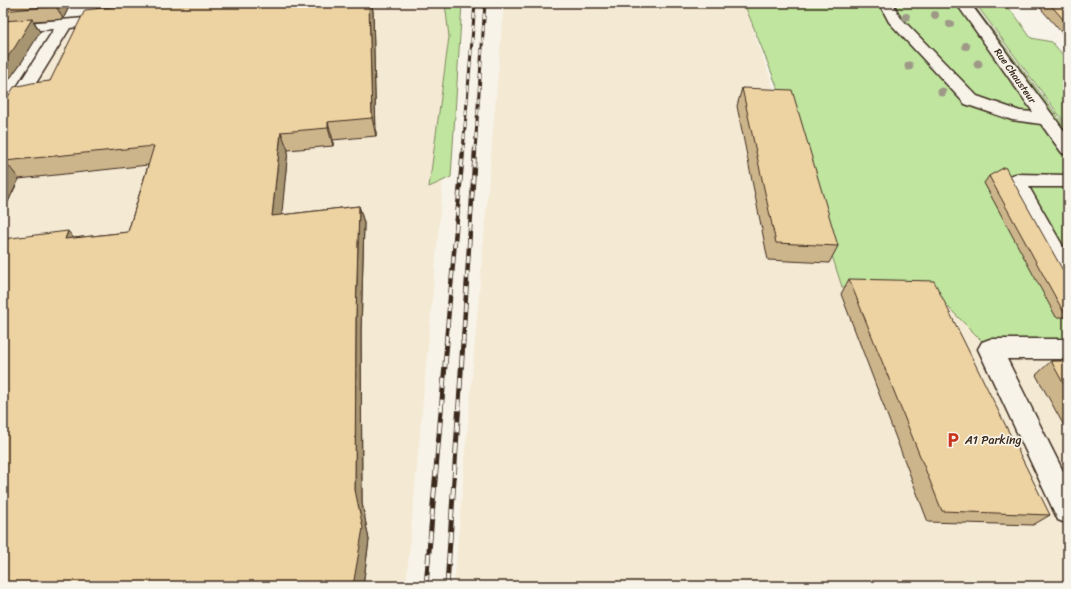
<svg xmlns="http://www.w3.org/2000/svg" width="1071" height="589" font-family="Sriracha,sans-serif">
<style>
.built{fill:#f4e9d3}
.green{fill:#c0e59f;stroke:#7e885e}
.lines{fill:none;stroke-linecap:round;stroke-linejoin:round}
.minor-casing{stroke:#3b2a1e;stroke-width:3}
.minor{fill:#f7f3e8;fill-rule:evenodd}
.rail-far2-casing{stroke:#3b2a1e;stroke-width:3}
.rail-far1-casing{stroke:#3b2a1e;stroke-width:4.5}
.rail-casing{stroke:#3b2a1e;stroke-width:5}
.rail-far2{stroke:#f7f3e8;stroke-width:2;stroke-dasharray:6;stroke-linecap:butt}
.rail-far1{stroke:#f7f3e8;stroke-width:3;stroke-dasharray:8;stroke-linecap:butt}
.rail{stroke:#f7f3e8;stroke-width:3.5;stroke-dasharray:11;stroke-linecap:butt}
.tree{fill:#9e9987}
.wall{fill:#cdb58b;stroke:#3b2a1e}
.shaded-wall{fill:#a79471;stroke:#3b2a1e}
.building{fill:#eed3a2;stroke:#3b2a1e}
.labels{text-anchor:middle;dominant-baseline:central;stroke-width:3.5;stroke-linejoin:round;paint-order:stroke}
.far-street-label{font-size:10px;fill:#3b2a1e;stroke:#f7f3e8}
.poi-label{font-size:12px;fill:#3b2a1e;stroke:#f7f3e8;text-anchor:start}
</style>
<rect width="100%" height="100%" fill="#f7f3e8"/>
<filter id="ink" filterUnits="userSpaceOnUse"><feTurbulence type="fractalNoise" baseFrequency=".025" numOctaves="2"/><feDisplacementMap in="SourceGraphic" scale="8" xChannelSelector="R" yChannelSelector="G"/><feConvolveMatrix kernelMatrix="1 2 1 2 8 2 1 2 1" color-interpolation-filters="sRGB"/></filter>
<g filter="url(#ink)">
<g class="built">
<path d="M 302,3 L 445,3 L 449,37 L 429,187 L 443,180 L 406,586 L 3,586 L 3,136 L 13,117 L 72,29 Z"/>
<path d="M 504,3 L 744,3 L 842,287 L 931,289 L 1068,349 L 1068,586 L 454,586 Z"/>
</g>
<g class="green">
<path d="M 445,3 L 462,3 L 451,177 L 429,187 L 449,37 Z"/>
<path d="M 744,3 L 972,3 L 1068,130 L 1068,349 L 990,349 L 930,289 L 842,287 L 784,104 Z"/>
<path d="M 975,3 C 1013,3 1010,9 1031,38 L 1052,42 L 1068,61 L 1068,127 Z"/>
</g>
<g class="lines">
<defs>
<g id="minor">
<path d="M 879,3 L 893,3 L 900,17 L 977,96 L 1020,111 L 1033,112 L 956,3 L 970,3 L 1068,136 L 1068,155 L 1062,153 L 1041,124 L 1012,120 L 965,104 L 889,22 Z"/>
<path d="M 107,16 L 112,17 L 114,20 L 112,23 L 70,28 L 12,122 L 9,126 L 3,127 L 3,109 L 54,29 L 3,33 L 3,25 Z"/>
<path d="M 1016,174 L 1068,175 L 1068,187 L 1029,187 L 1068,255 L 1068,282 L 1060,280 L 1007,180 L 1009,176 Z"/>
<path d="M 990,339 L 1068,339 L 1068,359 L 1007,359 L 1068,481 L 1068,524 L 1058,520 L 978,349 L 982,342 Z"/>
</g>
</defs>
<use href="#minor" class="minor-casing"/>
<use href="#minor" class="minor"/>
<defs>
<g id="rail-far2">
<path d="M 463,151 L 475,3"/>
<path d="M 475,151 L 485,3"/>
</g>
<g id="rail-far1">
<path d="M 446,343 L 463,150"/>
<path d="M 463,343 L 475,150"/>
</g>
<g id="rail">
<path d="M 426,586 L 447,342"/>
<path d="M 447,586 L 463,342"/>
</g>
</defs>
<use href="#rail-far2" class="rail-far2-casing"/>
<use href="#rail-far1" class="rail-far1-casing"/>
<use href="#rail" class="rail-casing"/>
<use href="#rail-far2" class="rail-far2"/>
<use href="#rail-far1" class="rail-far1"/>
<use href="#rail" class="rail"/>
</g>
<g class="tree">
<circle cx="935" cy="15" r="4"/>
<circle cx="906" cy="17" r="4"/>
<circle cx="950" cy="24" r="4"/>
<circle cx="966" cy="46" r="4"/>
<circle cx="978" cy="64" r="4.5"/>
<circle cx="909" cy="66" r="4.5"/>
<circle cx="942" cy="92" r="4.5"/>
</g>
<g class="wall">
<path d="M 3,3 L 71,3 L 63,19 L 34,21 L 40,32 L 23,60 L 3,88 Z"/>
<path d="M 94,3 L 371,3 L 373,11 L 376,136 L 333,140 L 333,146 L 288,150 L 281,215 L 359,206 L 364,223 L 361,332 L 362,503 L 369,540 L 363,586 L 3,586 L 74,238 L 128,232 L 148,165 L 19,179 L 5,208 L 3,208 L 3,105 L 50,81 L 97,8 Z"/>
<path d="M 1036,3 L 1068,3 L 1068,40 Z"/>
<path d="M 742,88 L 838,246 L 829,263 L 768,260 L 737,106 Z"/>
<path d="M 989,176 L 1065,274 L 1068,275 L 1068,317 L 1056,317 L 984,183 Z"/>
<path d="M 849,279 L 1050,515 L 1033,525 L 928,522 L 841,294 Z"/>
<path d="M 1051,361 L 1068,361 L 1068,433 L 1036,375 Z"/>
</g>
<g class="shaded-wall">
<path d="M 58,3 L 71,3 L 63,19 L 56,6 Z"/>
<path d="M 94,3 L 205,3 L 100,15 Z"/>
<path d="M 369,3 L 371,3 L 373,11 L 376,136 L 372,118 Z"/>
<path d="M 32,19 L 40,32 L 23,60 L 3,88 L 3,63 Z"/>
<path d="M 328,122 L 333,140 L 333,146 L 328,128 Z"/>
<path d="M 281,132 L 288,150 L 280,233 L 272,216 Z"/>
<path d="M 5,161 L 19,179 L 5,208 L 3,205 L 3,165 Z"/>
<path d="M 359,206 L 364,223 L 361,332 L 362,503 L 369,540 L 363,586 L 353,586 L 355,490 L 356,315 Z"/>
<path d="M 68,231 L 82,248 L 65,239 Z"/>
</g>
<g class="building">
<path d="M 3,3 L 58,3 L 56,6 L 3,11 Z"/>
<path d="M 147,3 L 369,3 L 372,118 L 328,122 L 328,128 L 281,132 L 272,216 L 359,206 L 356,315 L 355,490 L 363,528 L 353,586 L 3,586 L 3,239 L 68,231 L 65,239 L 128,232 L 154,146 L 5,161 L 3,165 L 3,105 L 14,87 L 32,83 L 50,81 L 85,10 Z"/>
<path d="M 1049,3 L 1068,3 L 1068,25 Z"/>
<path d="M 32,19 L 15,47 L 3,63 L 3,21 Z"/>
<path d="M 742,88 L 792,90 L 838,246 L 776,243 Z"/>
<path d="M 1005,167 L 1065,274 L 1068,275 L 1068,311 L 1063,311 L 989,176 Z"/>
<path d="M 849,279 L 934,281 L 1050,515 L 942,511 Z"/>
<path d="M 1051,361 L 1068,361 L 1068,392 Z"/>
</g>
</g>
<defs>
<symbol id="parking-bare" viewBox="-9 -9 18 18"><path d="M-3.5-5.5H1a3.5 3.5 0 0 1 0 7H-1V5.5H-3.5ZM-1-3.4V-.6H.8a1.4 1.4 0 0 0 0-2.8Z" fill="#c8321e" stroke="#f7f3e8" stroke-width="2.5" paint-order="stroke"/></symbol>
</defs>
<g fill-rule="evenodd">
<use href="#parking-bare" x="942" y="429" width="22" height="22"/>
</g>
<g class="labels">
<g class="far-street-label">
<text transform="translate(1015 76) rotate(55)">Rue Chausteur</text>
</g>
<g class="poi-label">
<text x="965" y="440">A1 Parking</text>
</g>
</g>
<rect width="1071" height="589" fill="none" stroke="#f7f3e8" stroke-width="16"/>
<rect x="8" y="8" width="1055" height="573" fill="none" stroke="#3b2a1e" stroke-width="1.5" filter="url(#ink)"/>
</svg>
